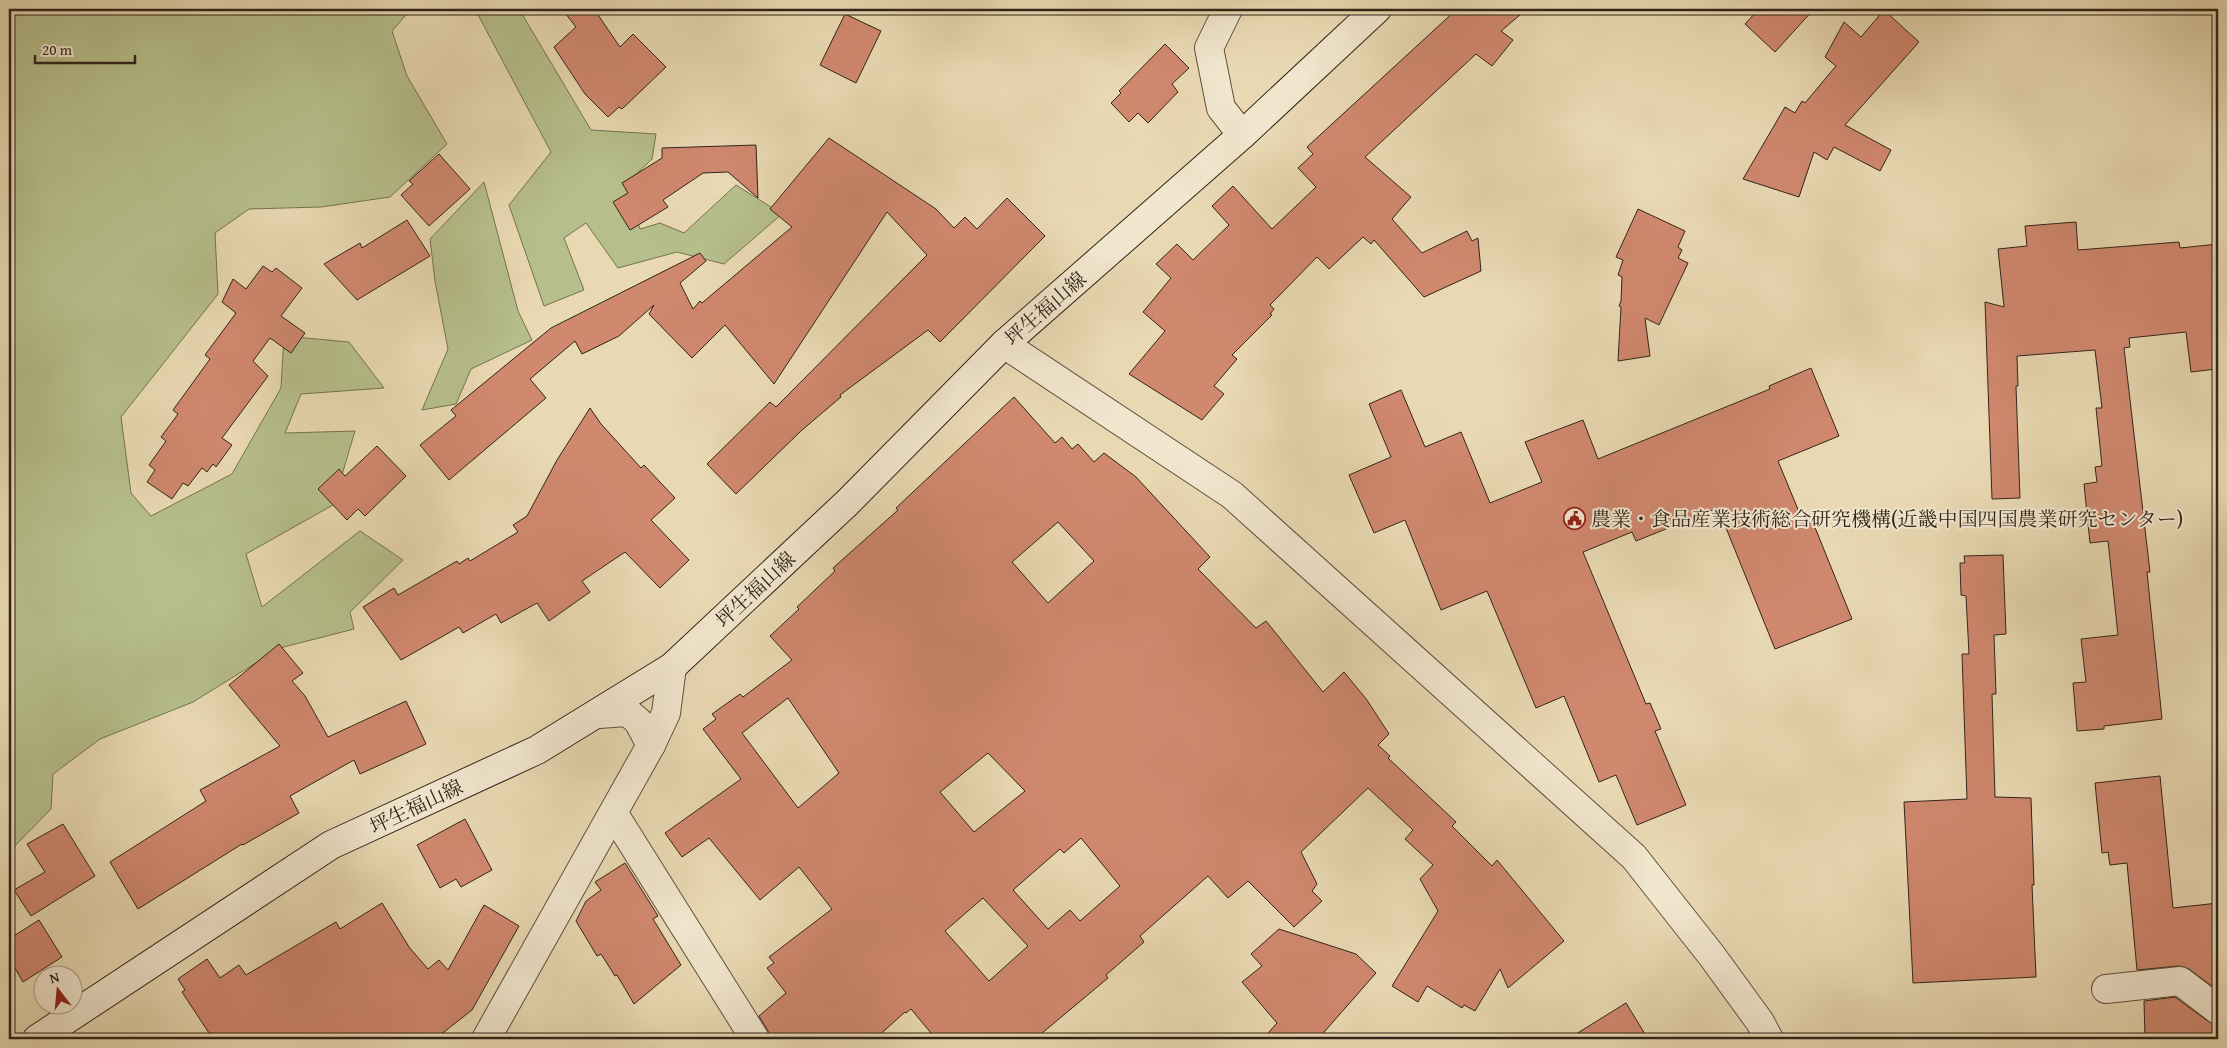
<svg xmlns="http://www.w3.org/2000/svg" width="2227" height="1048" font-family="'Gentium Book Plus','Noto Serif JP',serif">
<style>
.green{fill:#b6bf8c;stroke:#747253}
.building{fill:#d0886f;stroke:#31241a;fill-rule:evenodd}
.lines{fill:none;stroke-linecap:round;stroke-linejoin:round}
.minor-casing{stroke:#5f5140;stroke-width:30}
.tertiary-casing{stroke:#5f5140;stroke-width:30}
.secondary-casing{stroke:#31241a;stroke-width:30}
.minor{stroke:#f1e6ce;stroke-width:28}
.tertiary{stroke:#f1e6ce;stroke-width:28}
.secondary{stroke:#f1e6ce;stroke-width:28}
.labels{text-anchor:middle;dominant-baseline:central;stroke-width:4;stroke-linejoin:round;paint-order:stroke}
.street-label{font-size:20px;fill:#31241a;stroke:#f1e6ce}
.poi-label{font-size:20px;fill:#31241a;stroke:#f1e6ce;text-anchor:start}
</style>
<rect width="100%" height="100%" fill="#e9d9b3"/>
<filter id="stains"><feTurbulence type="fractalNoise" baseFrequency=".004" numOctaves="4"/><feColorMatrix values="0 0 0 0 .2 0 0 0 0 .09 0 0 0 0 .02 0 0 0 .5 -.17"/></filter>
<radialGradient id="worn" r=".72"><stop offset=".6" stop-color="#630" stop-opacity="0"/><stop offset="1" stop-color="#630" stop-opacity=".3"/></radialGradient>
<g class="green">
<path d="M 9,9 L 411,9 L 392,31 L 407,76 L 447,144 L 390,197 L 321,207 L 249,209 L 215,233 L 218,294 L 121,417 L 131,493 L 151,516 L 232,474 L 281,388 L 284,336 L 349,342 L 384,388 L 301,394 L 285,433 L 355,431 L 333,505 L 246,554 L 262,607 L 360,531 L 403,560 L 350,612 L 354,629 L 280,648 L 193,702 L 100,739 L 53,774 L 51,809 L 9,852 Z"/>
<path d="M 475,9 L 519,9 L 591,130 L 656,134 L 652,159 L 626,184 L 640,229 L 660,223 L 684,233 L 736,185 L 782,214 L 724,264 L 677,252 L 618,268 L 586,223 L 564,238 L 584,290 L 544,306 L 509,205 L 551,152 Z"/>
<path d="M 484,182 L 518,311 L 532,340 L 471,369 L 456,404 L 422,410 L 448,349 L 435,281 L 430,239 Z"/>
</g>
<g class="building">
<path d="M 562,9 L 594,9 L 620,47 L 633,34 L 666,67 L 622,109 L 619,107 L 608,117 L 585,94 L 554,47 L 576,27 Z"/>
<path d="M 1457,9 L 1527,9 L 1501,31 L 1513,40 L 1492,66 L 1476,54 L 1365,157 L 1411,197 L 1392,219 L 1422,253 L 1467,231 L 1472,241 L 1478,238 L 1481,271 L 1424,297 L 1374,240 L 1371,244 L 1363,237 L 1329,269 L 1317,257 L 1270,305 L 1274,309 L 1270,314 L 1272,315 L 1232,355 L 1237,359 L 1214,386 L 1224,394 L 1202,420 L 1129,374 L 1165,331 L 1143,312 L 1171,278 L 1156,264 L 1177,244 L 1193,260 L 1229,225 L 1212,206 L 1233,186 L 1272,229 L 1316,187 L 1298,168 L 1313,154 L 1307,147 Z"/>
<path d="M 1759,9 L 1814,9 L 1775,52 L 1745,24 Z"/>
<path d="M 1884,10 L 1919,42 L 1845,125 L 1891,150 L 1880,171 L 1834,147 L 1827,160 L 1814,152 L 1799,197 L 1743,179 L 1785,107 L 1795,113 L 1802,101 L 1805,103 L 1836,66 L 1825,57 L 1844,22 L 1861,37 Z"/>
<path d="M 845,14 L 881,31 L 856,83 L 820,65 Z"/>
<path d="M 1165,44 L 1189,68 L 1172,84 L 1178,92 L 1148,123 L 1138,113 L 1129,122 L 1111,103 L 1121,93 L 1119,91 Z"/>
<path d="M 829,138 L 936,209 L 954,228 L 965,217 L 977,229 L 1007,198 L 1045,236 L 940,342 L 928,330 L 840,395 L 841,397 L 802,430 L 736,494 L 707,464 L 770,402 L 776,407 L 927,255 L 887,212 L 774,384 L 725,325 L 692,358 L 649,314 L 654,305 L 619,336 L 582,354 L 575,341 L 530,379 L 546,398 L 449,480 L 420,445 L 456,416 L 451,410 L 551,328 L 700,253 L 706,261 L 680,283 L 693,309 L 700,301 L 702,303 L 792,227 L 770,209 Z"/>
<path d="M 756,145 L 758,198 L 728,172 L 703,173 L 663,200 L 668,207 L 630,230 L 613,202 L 628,193 L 622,183 L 662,158 L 662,148 Z"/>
<path d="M 439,154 L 470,189 L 429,226 L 401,195 L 413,184 L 409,181 Z"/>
<path d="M 1638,209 L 1685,231 L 1678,247 L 1682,250 L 1678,258 L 1688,263 L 1659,325 L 1645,318 L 1650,356 L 1618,361 L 1621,307 L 1619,306 L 1621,301 L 1622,277 L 1618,275 L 1623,260 L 1616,257 Z"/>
<path d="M 407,220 L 430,256 L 357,300 L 324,264 L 360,243 L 362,248 Z"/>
<path d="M 2076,222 L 2078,250 L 2179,242 L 2180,248 L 2218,244 L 2218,329 L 2213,329 L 2216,369 L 2191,372 L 2186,332 L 2129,338 L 2130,347 L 2124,348 L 2150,572 L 2147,572 L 2162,719 L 2104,726 L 2104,729 L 2077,731 L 2073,683 L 2086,682 L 2081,639 L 2118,635 L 2108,541 L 2090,543 L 2084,484 L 2097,482 L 2095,467 L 2102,466 L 2096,408 L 2102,408 L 2095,350 L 2017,356 L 2018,386 L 2016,386 L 2020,498 L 1992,499 L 1985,302 L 2004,307 L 1998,249 L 2027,246 L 2025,226 Z"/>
<path d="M 263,266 L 272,272 L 276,268 L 302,288 L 281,316 L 305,333 L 291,353 L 270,338 L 253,361 L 268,376 L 222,438 L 232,445 L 216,467 L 213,464 L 207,472 L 202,468 L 188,486 L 183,483 L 172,499 L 147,482 L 155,470 L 149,465 L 166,441 L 161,437 L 178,414 L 173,410 L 210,359 L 205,355 L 236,313 L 222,302 L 233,279 L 246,289 Z"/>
<path d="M 1811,368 L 1839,436 L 1778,461 L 1804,524 L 1812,520 L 1852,619 L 1775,649 L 1718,508 L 1636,541 L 1632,532 L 1583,552 L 1646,704 L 1650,703 L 1661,729 L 1655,731 L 1686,805 L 1637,825 L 1616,775 L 1599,782 L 1564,696 L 1536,708 L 1487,591 L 1441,610 L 1405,520 L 1374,533 L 1349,475 L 1391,457 L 1369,404 L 1401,390 L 1425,447 L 1461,432 L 1490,503 L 1542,482 L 1525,442 L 1583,420 L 1598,459 L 1770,389 L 1769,386 Z"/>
<path d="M 1014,397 L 1055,443 L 1062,437 L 1072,449 L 1078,444 L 1094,462 L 1104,453 L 1136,477 L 1210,557 L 1198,569 L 1256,628 L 1266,621 L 1323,692 L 1344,672 L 1367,700 L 1389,734 L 1378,745 L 1390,756 L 1388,758 L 1456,822 L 1452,826 L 1492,866 L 1497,860 L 1564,941 L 1508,988 L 1500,969 L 1475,1011 L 1464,1005 L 1462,1008 L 1427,986 L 1418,1002 L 1392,986 L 1438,911 L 1420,879 L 1433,865 L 1405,839 L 1413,830 L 1368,788 L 1301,852 L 1317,884 L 1312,891 L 1322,901 L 1294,927 L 1248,881 L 1228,898 L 1208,876 L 1140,936 L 1144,942 L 1106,975 L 1108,978 L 1035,1039 L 936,1039 L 911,1009 L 906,1013 L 905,1012 L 875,1039 L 770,1039 L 768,1031 L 759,1016 L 786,993 L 767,968 L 774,963 L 769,957 L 832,909 L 799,867 L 760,900 L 709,838 L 682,857 L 665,833 L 741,779 L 703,729 L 716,719 L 712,714 L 740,694 L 743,697 L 792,660 L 770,636 L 799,609 L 797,607 L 835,571 L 833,568 L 898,510 L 896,508 ZM 1058,522 L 1094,561 L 1048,603 L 1012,562 ZM 788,698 L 839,773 L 798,808 L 742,733 ZM 988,753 L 1025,791 L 974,832 L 940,792 ZM 1081,838 L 1120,886 L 1080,921 L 1070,910 L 1048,929 L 1013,890 L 1060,849 L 1064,853 ZM 983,898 L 1028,946 L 989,981 L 945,931 Z"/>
<path d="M 590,408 L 601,424 L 641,468 L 644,465 L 675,498 L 651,520 L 689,560 L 660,588 L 625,552 L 582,581 L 590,592 L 549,621 L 537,603 L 501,623 L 496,614 L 463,633 L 459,627 L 401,660 L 363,607 L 394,588 L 398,595 L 457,561 L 459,564 L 468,558 L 470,561 L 518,532 L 513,525 L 527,516 L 557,460 Z"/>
<path d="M 377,446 L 406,476 L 365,516 L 358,509 L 347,520 L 318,489 L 339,469 L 345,476 Z"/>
<path d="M 2003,555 L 2006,634 L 1994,635 L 1996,694 L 1992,694 L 1995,797 L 2031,798 L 2034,885 L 2032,885 L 2036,977 L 1913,983 L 1904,802 L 1967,799 L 1962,654 L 1969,654 L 1966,596 L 1961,595 L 1960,563 L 1965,563 L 1964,556 Z"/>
<path d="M 279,644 L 303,673 L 292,681 L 305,696 L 328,737 L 406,701 L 426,744 L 360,774 L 354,760 L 290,796 L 299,813 L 243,845 L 242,844 L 138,909 L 110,862 L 206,801 L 200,790 L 280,746 L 229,685 Z"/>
<path d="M 2160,776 L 2173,908 L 2218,903 L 2218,991 L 2189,969 L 2179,966 L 2137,970 L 2127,863 L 2110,865 L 2108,852 L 2102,853 L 2095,783 Z"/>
<path d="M 465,819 L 492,870 L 461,887 L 456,879 L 440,888 L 417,845 Z"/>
<path d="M 63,824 L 95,876 L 31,916 L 14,890 L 45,872 L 27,844 Z"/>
<path d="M 625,863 L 658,916 L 653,919 L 681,965 L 634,1004 L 617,975 L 615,976 L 601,954 L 597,956 L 576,921 L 586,901 L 601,890 L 595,882 Z"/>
<path d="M 382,903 L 409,947 L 428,969 L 439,960 L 448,970 L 484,905 L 519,926 L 472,1010 L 435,1039 L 213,1039 L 182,992 L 185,990 L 178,979 L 207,959 L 220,978 L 239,965 L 246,975 L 336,922 L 340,929 Z"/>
<path d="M 39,920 L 62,957 L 23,982 L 9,958 L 9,939 Z"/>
<path d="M 1279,929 L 1356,954 L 1376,973 L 1318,1039 L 1263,1039 L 1277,1023 L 1242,982 L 1262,966 L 1251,954 Z"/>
<path d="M 2175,997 L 2209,1022 L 2218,1025 L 2218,1039 L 2145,1039 L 2144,1001 Z"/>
<path d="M 1626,1003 L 1648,1039 L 1568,1039 Z"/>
</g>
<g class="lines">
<defs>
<g id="minor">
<path d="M 1228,9 L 1209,48 L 1221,108 L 1242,135"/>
<path d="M 1004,344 L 1232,495 L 1634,857 L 1712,956 L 1760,1022 L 1769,1039"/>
<path d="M 614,814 L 755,1039"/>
<path d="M 2106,989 L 2180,981 L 2218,1010"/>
</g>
<g id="tertiary">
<path d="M 599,714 L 627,712 L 638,721 L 651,745"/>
<path d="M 486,1039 L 651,745 L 666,713 L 672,667"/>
</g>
<path id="secondary" d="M 37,1039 L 331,845 L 537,750 L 672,667 L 847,503 L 1004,344 L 1242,135 L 1377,9"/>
</defs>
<use href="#minor" class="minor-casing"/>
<use href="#tertiary" class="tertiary-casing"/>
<use href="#secondary" class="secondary-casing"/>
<use href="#minor" class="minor"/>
<use href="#tertiary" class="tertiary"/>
<use href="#secondary" class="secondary"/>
</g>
<defs>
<symbol id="civic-ring" viewBox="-11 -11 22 22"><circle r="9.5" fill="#f1e6ce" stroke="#8f2418" stroke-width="1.5"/><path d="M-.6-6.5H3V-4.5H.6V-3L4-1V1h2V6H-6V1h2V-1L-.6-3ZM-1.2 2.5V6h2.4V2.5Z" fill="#8f2418"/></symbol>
</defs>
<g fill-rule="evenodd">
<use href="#civic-ring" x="1562" y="506" width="25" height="25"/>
</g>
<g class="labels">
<g class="street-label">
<text transform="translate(1045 308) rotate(-41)">坪生福山線</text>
<text transform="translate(755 589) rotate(-43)">坪生福山線</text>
<text transform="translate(416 806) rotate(-25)">坪生福山線</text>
</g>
<g class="poi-label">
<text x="1591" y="518">農業・食品産業技術総合研究機構(近畿中国四国農業研究センター)</text>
</g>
</g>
<rect width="2227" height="1048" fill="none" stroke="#e9d9b3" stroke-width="30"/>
<rect x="10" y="10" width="2207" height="1028" fill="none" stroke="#31241a" stroke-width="2.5"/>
<rect x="15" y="15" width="2197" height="1018" fill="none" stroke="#31241a"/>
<g transform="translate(58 990) rotate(344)"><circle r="24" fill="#f1e6ce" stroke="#a49886"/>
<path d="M0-4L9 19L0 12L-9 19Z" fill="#8f2418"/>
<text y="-8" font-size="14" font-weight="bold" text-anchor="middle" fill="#31241a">N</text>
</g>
<path d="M35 55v8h100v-8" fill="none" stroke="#31241a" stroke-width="2.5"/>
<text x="42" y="55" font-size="15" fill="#31241a" stroke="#f1e6ce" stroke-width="4" paint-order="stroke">20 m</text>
<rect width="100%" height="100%" filter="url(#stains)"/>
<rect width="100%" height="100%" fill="url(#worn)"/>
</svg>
